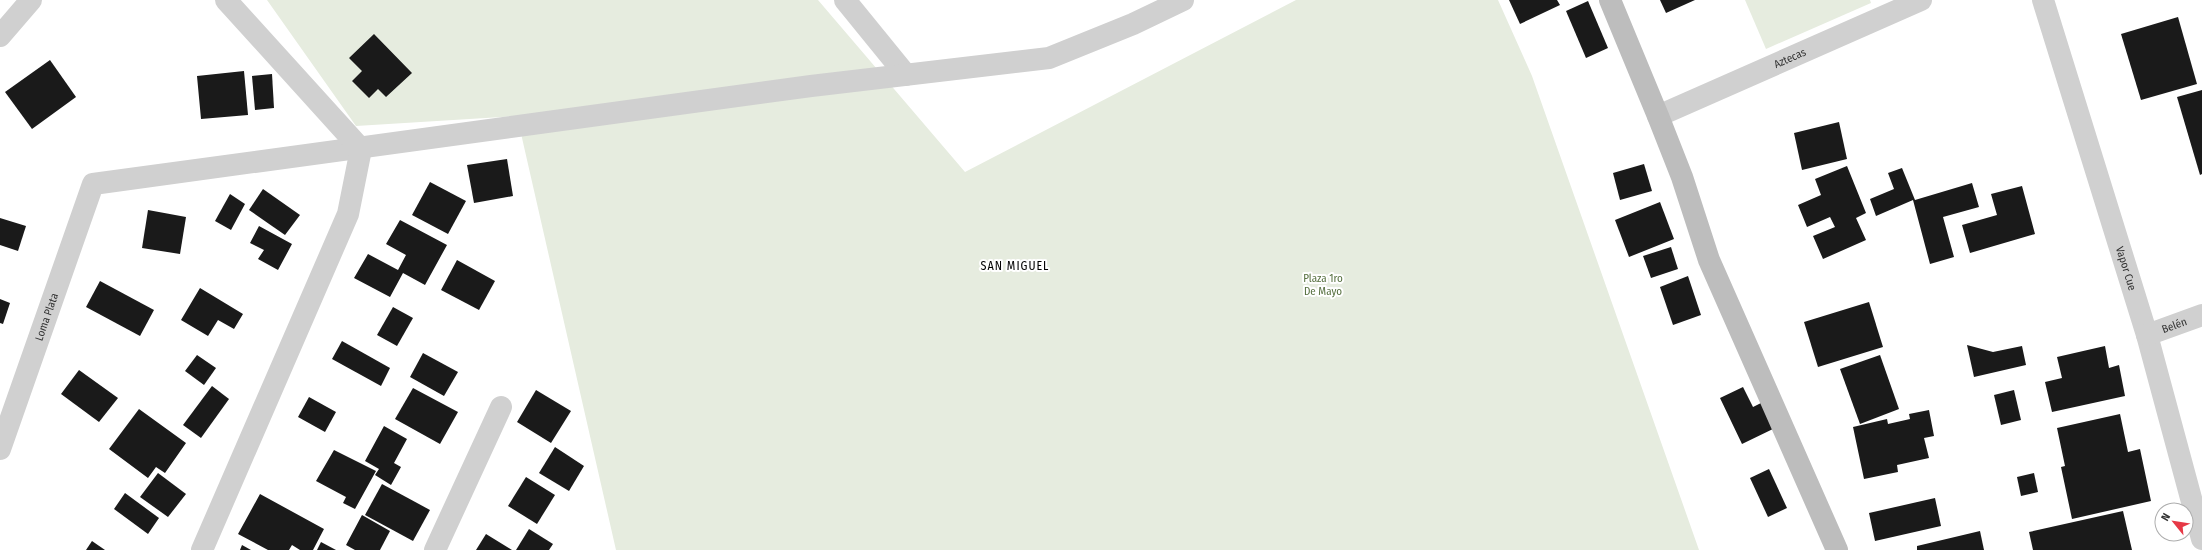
<svg xmlns="http://www.w3.org/2000/svg" width="2202" height="550" font-family="'Fira Sans Condensed',sans-serif">
<style>
.green{fill:#e6ecdf}
.building{fill:#1a1a1a}
.lines{fill:none;stroke-linecap:round;stroke-linejoin:round}
.minor{stroke:#d0d0d0;stroke-width:22}
.secondary{stroke:#bdbdbd;stroke-width:22}
.labels{text-anchor:middle;dominant-baseline:central;stroke-width:4;stroke-linejoin:round;paint-order:stroke}
.street-label{font-size:11px;fill:#333;stroke:#fff}
.park-label{font-size:11px;fill:#56703f;stroke:#fff}
.neighbourhood-label{font-size:12px;letter-spacing:1px;fill:#000;stroke:#fff}
</style>
<rect width="100%" height="100%" fill="#fff"/>
<g class="green">
<path d="M 267,0 L 818,0 L 965,172 L 1296,0 L 1498,0 L 1532,76 L 1699,550 L 616,550 L 517,116 L 356,126 Z"/>
<path d="M 1745,0 L 1870,0 L 1871,3 L 1766,49 Z"/>
</g>
<g class="building">
<path d="M 1509,0 L 1557,0 L 1560,5 L 1520,24 Z"/>
<path d="M 1660,0 L 1695,0 L 1666,13 Z"/>
<path d="M 1588,1 L 1608,48 L 1586,58 L 1566,11 Z"/>
<path d="M 2178,17 L 2197,84 L 2141,100 L 2121,34 Z"/>
<path d="M 374,34 L 412,73 L 386,97 L 378,89 L 369,98 L 352,81 L 362,71 L 349,58 Z"/>
<path d="M 50,60 L 76,97 L 32,129 L 5,92 Z"/>
<path d="M 244,71 L 248,115 L 201,119 L 197,76 Z"/>
<path d="M 272,74 L 274,108 L 255,110 L 252,76 Z"/>
<path d="M 2202,90 L 2202,174 L 2200,175 L 2177,97 Z"/>
<path d="M 1839,122 L 1847,159 L 1802,170 L 1794,133 Z"/>
<path d="M 507,159 L 513,196 L 474,203 L 467,165 Z"/>
<path d="M 1644,164 L 1652,191 L 1620,200 L 1613,173 Z"/>
<path d="M 1847,166 L 1866,213 L 1856,218 L 1866,240 L 1823,259 L 1813,236 L 1835,227 L 1830,217 L 1807,227 L 1798,205 L 1821,195 L 1815,179 Z"/>
<path d="M 1902,168 L 1915,200 L 1972,183 L 1979,207 L 1943,217 L 1954,257 L 1930,264 L 1913,200 L 1876,216 L 1870,199 L 1894,189 L 1888,173 Z"/>
<path d="M 430,182 L 466,201 L 448,234 L 412,215 Z"/>
<path d="M 2022,186 L 2035,234 L 1970,253 L 1962,225 L 1997,215 L 1991,194 Z"/>
<path d="M 263,189 L 300,215 L 285,235 L 249,210 Z"/>
<path d="M 230,194 L 245,204 L 231,230 L 215,221 Z"/>
<path d="M 1660,202 L 1674,239 L 1629,257 L 1615,220 Z"/>
<path d="M 148,210 L 186,217 L 180,254 L 142,248 Z"/>
<path d="M 0,218 L 26,226 L 18,251 L 0,245 Z"/>
<path d="M 400,220 L 447,245 L 425,285 L 403,273 L 390,297 L 354,278 L 368,254 L 398,270 L 406,255 L 386,244 Z"/>
<path d="M 259,226 L 292,244 L 278,270 L 258,259 L 264,250 L 250,243 Z"/>
<path d="M 1671,247 L 1678,269 L 1651,278 L 1643,256 Z"/>
<path d="M 457,260 L 495,281 L 479,310 L 441,290 Z"/>
<path d="M 1688,276 L 1701,315 L 1673,325 L 1660,287 Z"/>
<path d="M 100,281 L 154,310 L 140,336 L 86,307 Z"/>
<path d="M 200,288 L 243,314 L 234,329 L 218,320 L 208,336 L 181,320 Z"/>
<path d="M 0,299 L 10,303 L 3,324 L 0,323 Z"/>
<path d="M 1869,302 L 1883,347 L 1818,367 L 1804,322 Z"/>
<path d="M 393,307 L 413,318 L 397,346 L 377,335 Z"/>
<path d="M 342,341 L 390,368 L 381,386 L 332,359 Z"/>
<path d="M 1967,345 L 1993,352 L 2022,346 L 2026,365 L 1974,377 Z"/>
<path d="M 2105,346 L 2109,368 L 2119,365 L 2125,396 L 2052,412 L 2045,382 L 2062,378 L 2057,357 Z"/>
<path d="M 423,353 L 458,372 L 444,396 L 410,377 Z"/>
<path d="M 197,355 L 216,368 L 204,385 L 185,371 Z"/>
<path d="M 1880,355 L 1899,409 L 1860,424 L 1840,369 Z"/>
<path d="M 79,370 L 118,398 L 99,422 L 61,394 Z"/>
<path d="M 212,386 L 229,399 L 201,438 L 183,425 Z"/>
<path d="M 1743,387 L 1753,407 L 1763,402 L 1775,428 L 1742,444 L 1720,398 Z"/>
<path d="M 413,388 L 458,412 L 440,444 L 395,419 Z"/>
<path d="M 536,390 L 571,411 L 551,443 L 517,422 Z"/>
<path d="M 2014,390 L 2021,420 L 2001,425 L 1994,395 Z"/>
<path d="M 309,397 L 336,412 L 325,432 L 298,417 Z"/>
<path d="M 139,409 L 186,443 L 165,473 L 156,467 L 148,478 L 109,449 Z"/>
<path d="M 1929,410 L 1934,436 L 1924,438 L 1929,458 L 1897,465 L 1898,472 L 1864,479 L 1853,427 L 1887,419 L 1888,424 L 1910,419 L 1909,414 Z"/>
<path d="M 2120,414 L 2128,452 L 2140,449 L 2151,501 L 2072,519 L 2061,467 L 2065,466 L 2057,428 Z"/>
<path d="M 384,426 L 407,439 L 394,463 L 401,467 L 391,485 L 375,475 L 379,469 L 365,461 Z"/>
<path d="M 555,447 L 584,466 L 569,491 L 539,473 Z"/>
<path d="M 334,450 L 376,471 L 355,509 L 343,503 L 346,497 L 316,481 Z"/>
<path d="M 1769,469 L 1787,508 L 1768,517 L 1750,478 Z"/>
<path d="M 158,473 L 186,494 L 168,517 L 140,497 Z"/>
<path d="M 2034,473 L 2038,492 L 2021,496 L 2017,477 Z"/>
<path d="M 526,477 L 555,495 L 537,524 L 508,506 Z"/>
<path d="M 382,484 L 430,510 L 413,541 L 365,515 Z"/>
<path d="M 125,493 L 159,518 L 148,534 L 114,509 Z"/>
<path d="M 260,494 L 324,529 L 313,550 L 300,550 L 292,545 L 289,550 L 268,550 L 238,534 Z"/>
<path d="M 1935,498 L 1941,526 L 1875,541 L 1869,513 Z"/>
<path d="M 2123,511 L 2132,550 L 2033,550 L 2029,532 Z"/>
<path d="M 362,515 L 390,531 L 380,550 L 355,550 L 346,545 Z"/>
<path d="M 529,529 L 553,544 L 549,550 L 516,550 Z"/>
<path d="M 1980,531 L 1984,550 L 1917,550 L 1917,546 Z"/>
<path d="M 486,534 L 512,550 L 476,550 Z"/>
<path d="M 92,541 L 105,550 L 86,550 Z"/>
<path d="M 321,542 L 336,550 L 317,550 Z"/>
<path d="M 242,545 L 251,550 L 240,550 Z"/>
</g>
<g class="lines">
<g class="minor">
<path d="M 845,0 L 906,75"/>
<path id="s1" d="M 2043,0 L 2147,335 L 2202,539"/>
<path d="M 0,36 L 31,0"/>
<path id="s2" d="M 1658,116 L 1921,0"/>
<path id="s3" d="M 2147,335 L 2202,315"/>
<path id="s4" d="M 0,449 L 93,184 L 811,86 L 1049,58 L 1133,24 L 1183,0"/>
<path d="M 202,550 L 348,214 L 361,149 L 226,0"/>
<path d="M 435,550 L 501,407"/>
</g>
<path class="secondary" d="M 1610,0 L 1658,116 L 1682,177 L 1709,260 L 1837,550"/>
</g>
<g class="labels">
<g class="street-label">
<text stroke="none"><textPath href="#s2" startOffset="144">Aztecas</textPath></text>
<text stroke="none"><textPath href="#s1" startOffset="281">Vapor Cue</textPath></text>
<text stroke="none"><textPath href="#s4" startOffset="140">Loma Plata</textPath></text>
<text stroke="none"><textPath href="#s3" startOffset="29">Belén</textPath></text>
</g>
<g class="park-label">
<text x="1323" y="278">Plaza 1ro<tspan x="1323" dy="13">De Mayo</tspan></text>
</g>
<g class="neighbourhood-label">
<text x="1015" y="266">SAN MIGUEL</text>
</g>
</g>
<g transform="translate(2174 522) rotate(300)"><circle r="19" fill="#ffffff" stroke="#adadad"/>
<path d="M0-3L7 15L0 10L-7 15Z" fill="#e63946"/>
<text y="-6" font-size="11" font-weight="bold" text-anchor="middle" fill="#333333">N</text>
</g>
</svg>
